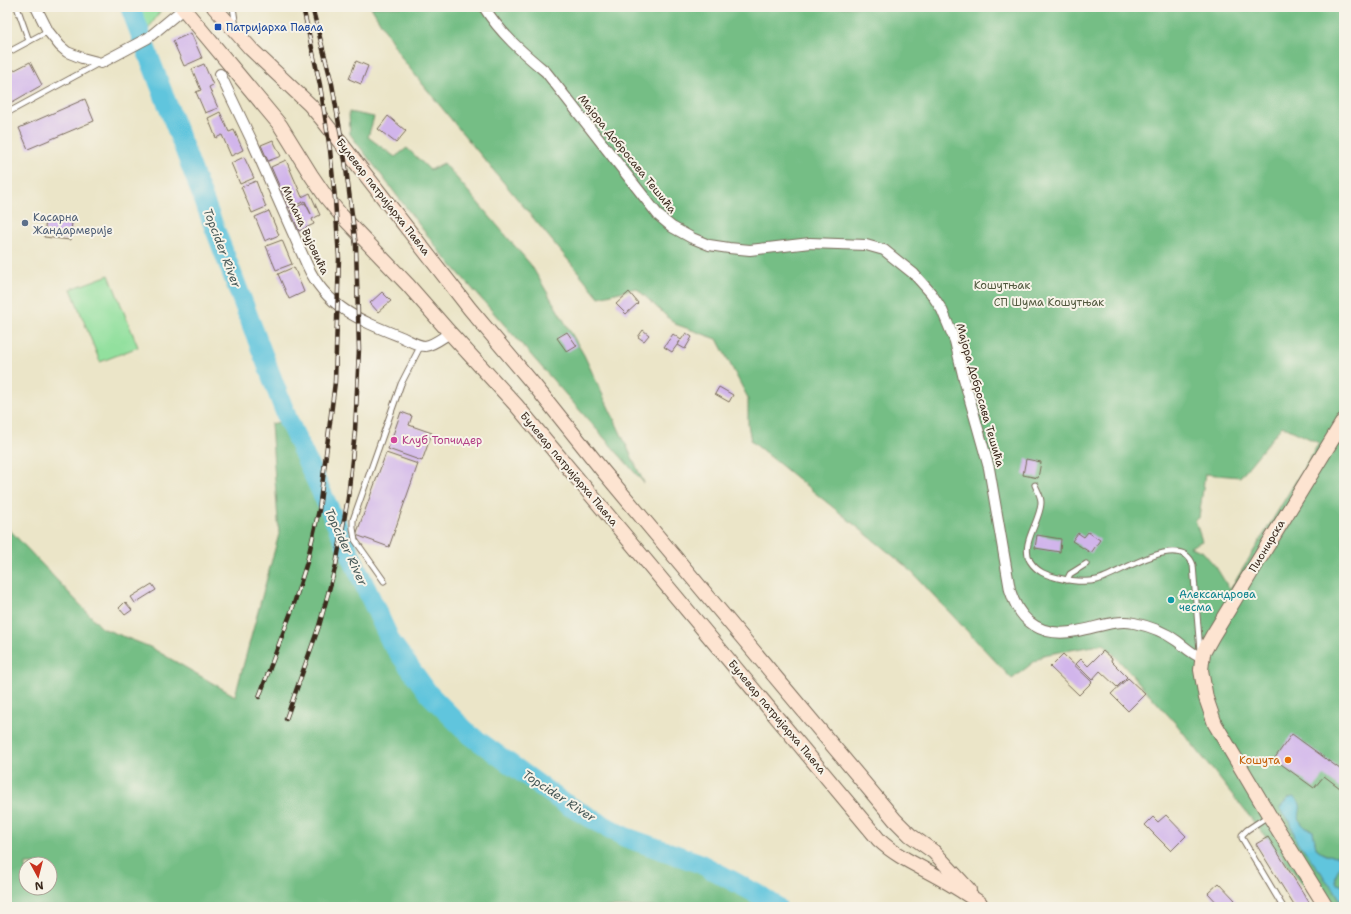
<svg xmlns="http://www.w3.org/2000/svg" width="1351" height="914" font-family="'Shantell Sans',sans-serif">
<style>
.green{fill:#92e09e;stroke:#66855e}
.forest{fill:#75be85;stroke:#587452;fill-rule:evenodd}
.water{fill:#60c5dd;stroke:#4e787e}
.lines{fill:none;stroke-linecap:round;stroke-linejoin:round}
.river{stroke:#60c5dd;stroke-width:20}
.building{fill:#d1b5eb}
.lane-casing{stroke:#796b5a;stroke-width:7}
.street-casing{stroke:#796b5a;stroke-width:12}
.secondary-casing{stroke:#796b5a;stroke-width:16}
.lane{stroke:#fff;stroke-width:5}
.street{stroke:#fff;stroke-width:10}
.secondary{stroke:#fde4d1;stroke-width:14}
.rail-casing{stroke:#3b2a1e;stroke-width:4.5}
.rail{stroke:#f7f3e8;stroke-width:3;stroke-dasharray:9;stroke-linecap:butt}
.transit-dot{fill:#1a4fb4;stroke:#f7f3e8;stroke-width:1.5}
.service-dot{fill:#5c6f8a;stroke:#f7f3e8;stroke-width:1.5}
.hotel-dot{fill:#d1479c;stroke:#f7f3e8;stroke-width:1.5}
.culture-dot{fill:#0f9aa8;stroke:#f7f3e8;stroke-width:1.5}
.food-dot{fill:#e8710a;stroke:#f7f3e8;stroke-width:1.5}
.labels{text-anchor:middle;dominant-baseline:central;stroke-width:4;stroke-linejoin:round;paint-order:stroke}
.transit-label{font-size:11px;fill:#164399;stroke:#f7f3e8;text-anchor:start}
.street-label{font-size:11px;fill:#3b2a1e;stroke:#f7f3e8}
.service-label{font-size:11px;fill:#4e5e75;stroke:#f7f3e8;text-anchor:start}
.park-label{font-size:11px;fill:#51583e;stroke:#f7f3e8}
.hotel-label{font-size:11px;fill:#b23c85;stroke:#f7f3e8;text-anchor:start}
.culture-label{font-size:11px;fill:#0d838f;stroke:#f7f3e8;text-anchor:start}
.food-label{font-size:11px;fill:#c56008;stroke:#f7f3e8;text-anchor:end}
.water-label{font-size:12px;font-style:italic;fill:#465857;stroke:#f7f3e8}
</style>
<rect width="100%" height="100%" fill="#f7f3e8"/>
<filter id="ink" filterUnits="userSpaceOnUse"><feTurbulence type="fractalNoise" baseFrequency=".025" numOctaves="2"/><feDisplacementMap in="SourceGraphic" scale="8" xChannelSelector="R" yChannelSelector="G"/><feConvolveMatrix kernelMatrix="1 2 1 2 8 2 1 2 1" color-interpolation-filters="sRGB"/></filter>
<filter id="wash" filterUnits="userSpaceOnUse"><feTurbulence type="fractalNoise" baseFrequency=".012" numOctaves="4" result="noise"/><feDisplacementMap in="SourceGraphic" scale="16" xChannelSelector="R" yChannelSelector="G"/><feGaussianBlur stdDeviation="0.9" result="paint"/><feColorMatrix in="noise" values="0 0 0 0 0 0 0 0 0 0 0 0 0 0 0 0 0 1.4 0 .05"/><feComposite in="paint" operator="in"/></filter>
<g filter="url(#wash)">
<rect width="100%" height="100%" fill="#ebe5c8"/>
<g class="green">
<path d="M 135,7 L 163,7 L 145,34 Z"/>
<path d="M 109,275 L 138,347 L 100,362 L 71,289 Z"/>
</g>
<g class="forest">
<path d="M 371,7 L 1344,7 L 1344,885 L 1337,884 C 1334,877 1336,869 1342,865 L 1342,862 L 1339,856 L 1326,855 L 1316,848 L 1313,831 C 1310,829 1305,828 1302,825 C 1300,822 1295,803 1293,797 L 1287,800 L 1286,818 L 1290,821 L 1297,843 L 1307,852 L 1311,860 L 1321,872 L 1325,879 L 1334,889 L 1344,907 L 1321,907 L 1178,726 L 1104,644 L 1043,655 L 1012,679 L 908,568 L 751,441 L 748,424 L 748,398 L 717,339 L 675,324 L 636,288 L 599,297 L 459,129 L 403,60 ZM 1282,426 L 1319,443 L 1230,590 L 1216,567 L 1202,551 L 1190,547 L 1202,541 L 1195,520 L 1199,518 L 1205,474 L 1240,477 Z"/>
<path d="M 349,112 L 374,117 L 368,137 L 395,157 L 407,148 L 430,170 L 444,163 L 531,265 L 584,355 L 644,483 L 440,252 L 350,134 Z"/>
<path d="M 288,420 L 391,642 L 429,694 L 469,734 L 564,803 L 625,837 L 699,863 L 761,896 L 777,907 L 7,907 L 7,527 L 102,628 L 150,647 L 235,696 L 279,534 L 271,424 ZM 26,864 L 50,864 L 50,888 L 26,888 Z"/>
</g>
<path class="water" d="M 1293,797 C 1308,805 1294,814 1302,824 C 1305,828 1309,829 1313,831 L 1316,848 L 1325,855 L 1339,856 L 1342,862 C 1340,870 1332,873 1337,884 L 1344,885 L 1344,906 L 1334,889 L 1325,879 L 1321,872 L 1311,860 L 1307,852 L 1297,843 L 1290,821 L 1283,815 L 1280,808 L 1287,799 Z"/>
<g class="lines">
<path class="river" d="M 130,7 L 288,420 L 391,642 L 429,694 L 469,734 L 564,803 L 625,837 L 699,863 L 761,896 L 777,907"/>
</g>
<g id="blocks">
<g class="building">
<path d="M 191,33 L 202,58 L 184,66 L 173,41 Z"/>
<path d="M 356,61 L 368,66 L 361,84 L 349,79 Z"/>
<path d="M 30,62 L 42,85 L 7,105 L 7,74 Z"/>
<path d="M 204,64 L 213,85 L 209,87 L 218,108 L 205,113 L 196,92 L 201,90 L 192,69 Z"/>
<path d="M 85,99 L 94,121 L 28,149 L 19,128 Z"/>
<path d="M 220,112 L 229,132 L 234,130 L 243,150 L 231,156 L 222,135 L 216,138 L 208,118 Z"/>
<path d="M 388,116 L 406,131 L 396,143 L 378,129 Z"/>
<path d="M 273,140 L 281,156 L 268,161 L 261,145 Z"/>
<path d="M 244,157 L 254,178 L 240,184 L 231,163 Z"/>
<path d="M 286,160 L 302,197 L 310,193 L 320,215 L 312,219 L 314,224 L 299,231 L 290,210 L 305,203 L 311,214 L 305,201 L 289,208 L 271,167 Z"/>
<path d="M 256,181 L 266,207 L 252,213 L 241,187 Z"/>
<path d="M 269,211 L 279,235 L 265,241 L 255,217 Z"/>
<path d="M 46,219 L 72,222 L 70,240 L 44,237 Z"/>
<path d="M 282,240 L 292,264 L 276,270 L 266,246 Z"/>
<path d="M 294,267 L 304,292 L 289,299 L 278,274 Z"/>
<path d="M 382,292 L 391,301 L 378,312 L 370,303 Z"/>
<path d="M 629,292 L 638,303 L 626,314 L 616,304 Z"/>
<path d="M 643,330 L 649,335 L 644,341 L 638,337 Z"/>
<path d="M 567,332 L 577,346 L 567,352 L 557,338 Z"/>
<path d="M 686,333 L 692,337 L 685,349 L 678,345 L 680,341 L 672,352 L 664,347 L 673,334 L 681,340 Z"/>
<path d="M 719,387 L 733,395 L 729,402 L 715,394 Z"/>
<path d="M 401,412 L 412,416 L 409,425 L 432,433 L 422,461 L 388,449 Z"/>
<path d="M 386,453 L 418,464 L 389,547 L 356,535 Z"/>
<path d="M 1026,459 L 1041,462 L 1038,478 L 1023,475 Z"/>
<path d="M 1088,532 L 1100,540 L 1091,553 L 1072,541 L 1078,533 L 1084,537 Z"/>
<path d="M 1037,535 L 1061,539 L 1060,552 L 1035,548 Z"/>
<path d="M 152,584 L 156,590 L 135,603 L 131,597 Z"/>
<path d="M 125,602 L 132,610 L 125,615 L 119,608 Z"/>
<path d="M 1103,651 L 1112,659 L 1111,661 L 1127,677 L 1117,687 L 1100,671 L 1092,680 L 1076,664 L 1081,659 L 1088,666 Z"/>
<path d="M 1063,654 L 1092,682 L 1079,695 L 1050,667 Z"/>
<path d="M 1128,678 L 1145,694 L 1128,711 L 1111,694 Z"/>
<path d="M 1292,734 L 1344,772 L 1344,791 L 1324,776 L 1314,788 L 1274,759 Z"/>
<path d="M 1166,815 L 1186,836 L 1171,851 L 1145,825 L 1153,817 L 1158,822 Z"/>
<path d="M 1268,837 L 1312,907 L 1295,907 L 1256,844 Z"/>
<path d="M 1219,883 L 1235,900 L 1227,907 L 1221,907 L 1208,893 Z"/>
</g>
</g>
</g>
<g filter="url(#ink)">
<use href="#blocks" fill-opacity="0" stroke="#796b5a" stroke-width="1"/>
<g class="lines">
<defs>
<g id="lane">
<path d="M 17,7 L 29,41"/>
<path d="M 233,7 L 236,27"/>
<path d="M 7,53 L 48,31"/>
<path d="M 7,113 L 99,63"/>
<path d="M 1035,485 C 1037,490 1041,496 1041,502 C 1041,521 1020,543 1030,561 C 1037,572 1046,575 1058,578 C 1071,581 1084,583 1097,580 C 1118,575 1181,530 1193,565 L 1200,651"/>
<path d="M 1067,580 L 1070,574 L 1086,564"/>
<path d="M 384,581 L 355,540 L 353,528 L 353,520 L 401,384 L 421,345"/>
<path d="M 1268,816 L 1247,830 L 1242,835 L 1242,838 L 1283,907"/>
</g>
<g id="street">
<path d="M 36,7 L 48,31 L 60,46 L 67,52 L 82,58 L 101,63 L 148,38 L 183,9"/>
<path d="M 484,7 C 500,33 523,53 546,72 L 659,216 L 672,227 L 692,238 L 709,245 L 729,248 L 750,250 L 810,243 L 866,245 L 884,250 L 914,274 L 931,293 L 942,310 L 955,341 L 964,379 L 989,468 L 1010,590 C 1020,623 1042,638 1077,631 C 1096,628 1115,619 1134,623 C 1149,626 1165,632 1177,641 C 1185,647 1192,654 1202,658"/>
<path d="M 220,74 L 252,141 L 307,265 C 326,307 359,320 399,336 C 407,339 417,346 425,346 C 434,345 443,337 450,333"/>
</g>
<g id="secondary">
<path d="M 182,7 L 280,125 L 311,175 L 326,197 L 340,214 L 408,285 L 450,333 L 516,405 L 879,840 C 897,857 919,866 940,878 C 954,886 967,894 980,903"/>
<path d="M 214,7 L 251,49 L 310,105 L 322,119 L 470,309 L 535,386 L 603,471 L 895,820 L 910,835 L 934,852 L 969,890"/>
<path d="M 1326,907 L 1269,815 L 1215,724 L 1206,698 L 1201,670 L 1203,653 L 1213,635 L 1344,420"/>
</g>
</defs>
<use href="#lane" class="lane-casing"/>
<use href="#street" class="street-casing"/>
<use href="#secondary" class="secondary-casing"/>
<use href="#lane" class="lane"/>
<use href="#street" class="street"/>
<use href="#secondary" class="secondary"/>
<defs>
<g id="rail">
<path d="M 259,697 L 293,607 L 307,562 L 319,510 L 335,382 L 339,258 L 335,199 L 330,150 L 320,85 L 303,7"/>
<path d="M 286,719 L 319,626 L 336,565 L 348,498 L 355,431 L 359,349 L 356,246 L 344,153 L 332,84 L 312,7"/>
</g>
</defs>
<use href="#rail" class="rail-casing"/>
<use href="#rail" class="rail"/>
</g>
</g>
<rect class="transit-dot" x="214" y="23" width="8" height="8" rx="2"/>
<circle class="service-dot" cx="25" cy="223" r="4"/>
<circle class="hotel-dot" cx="394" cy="440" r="4"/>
<circle class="culture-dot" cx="1171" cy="600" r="4"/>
<circle class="food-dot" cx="1288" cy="760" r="4"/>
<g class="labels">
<g class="transit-label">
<text x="226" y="27">Патријарха Павла</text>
</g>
<g class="street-label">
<text transform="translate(627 154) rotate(51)">Мајора Добросава Тешића</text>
<text transform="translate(383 197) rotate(52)">Булевар патријарха Павла</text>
<text transform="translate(305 230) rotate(65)">Милана Вујовића</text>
<text transform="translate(980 395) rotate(74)">Мајора Добросава Тешића</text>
<text transform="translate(569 469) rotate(50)">Булевар патријарха Павла</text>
<text transform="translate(1267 546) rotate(-59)">Пионирска</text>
<text transform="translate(777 717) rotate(50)">Булевар патријарха Павла</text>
</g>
<g class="service-label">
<text x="33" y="217">Касарна<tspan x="33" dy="13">Жандармерије</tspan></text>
</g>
<g class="park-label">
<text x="1002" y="285">Кошутњак</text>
<text x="1049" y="302">СП Шума Кошутњак</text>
</g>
<g class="hotel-label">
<text x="402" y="440">Клуб Топчидер</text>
</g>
<g class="culture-label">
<text x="1179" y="594">Александрова<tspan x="1179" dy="13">чесма</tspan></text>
</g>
<g class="food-label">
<text x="1280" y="760">Кошута</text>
</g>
<g class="water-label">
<text transform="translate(222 248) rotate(69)">Topcider River</text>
<text transform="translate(346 547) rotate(65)">Topcider River</text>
<text transform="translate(559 796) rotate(33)">Topcider River</text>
</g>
</g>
<rect width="1351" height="914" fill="none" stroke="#f7f3e8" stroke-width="24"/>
<g transform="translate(38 876) rotate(173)"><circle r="19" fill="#f7f3e8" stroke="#aca397"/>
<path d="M0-3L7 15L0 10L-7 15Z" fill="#c8321e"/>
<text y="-6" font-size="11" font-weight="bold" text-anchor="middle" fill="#3b2a1e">N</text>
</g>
</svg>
